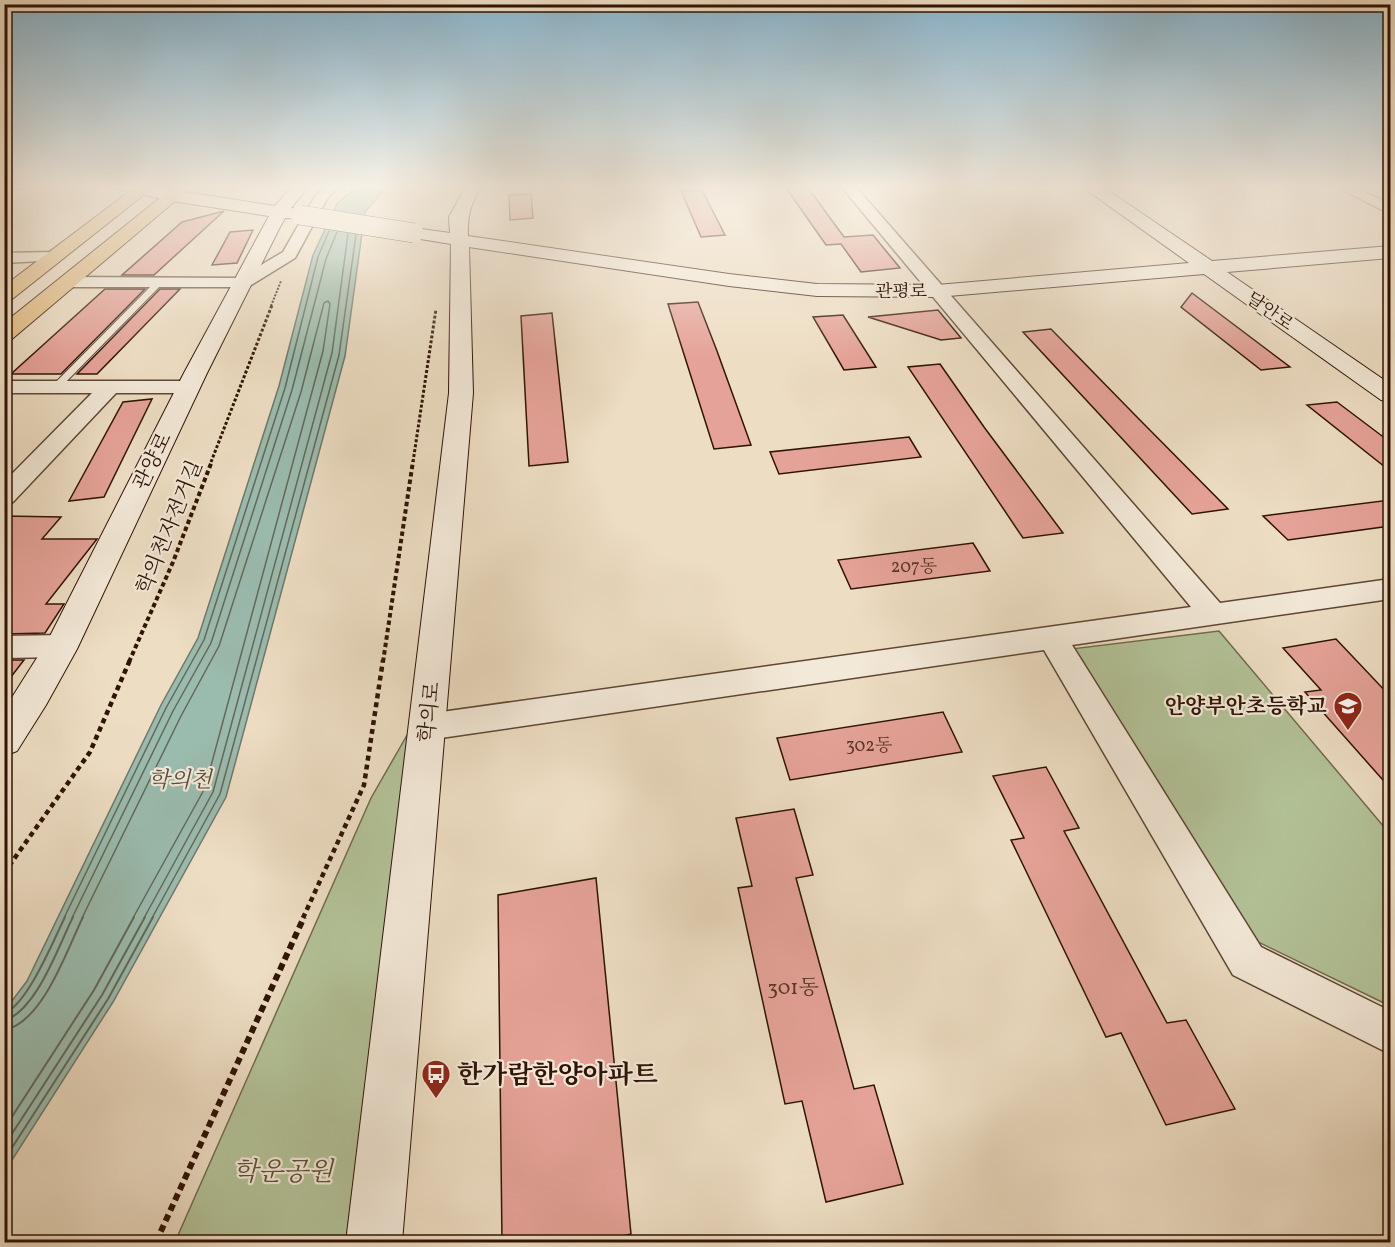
<svg xmlns="http://www.w3.org/2000/svg" width="1395" height="1247" viewBox="0 0 1395 1247" font-family="Vollkorn,'Noto Serif KR',serif">
<style>
.green{fill:#b3c298;stroke:#716a4e;stroke-width:1.5}
.water{fill:#9abcaf;stroke:#6f786b;stroke-width:1.5}
.lines{fill:none;stroke-linecap:round;stroke-linejoin:round}
.shore-far1{stroke:#64685a;stroke-width:1.5}
.shore{stroke:#64685a;stroke-width:2}
.building{fill:#e5a298;stroke:#2f1305;stroke-width:1.5}
.lane-casing{stroke:#5e4634;stroke-width:2}
.street-casing{stroke:#5e4634;stroke-width:3}
.secondary-casing{stroke:#2f1305;stroke-width:2}
.primary-casing{stroke:#2f1305;stroke-width:2}
.path-far4{stroke:#2f1305;stroke-width:2;stroke-dasharray:2 1.5;stroke-linecap:butt}
.path-far3{stroke:#2f1305;stroke-width:3;stroke-dasharray:3 2;stroke-linecap:butt}
.path-far2{stroke:#2f1305;stroke-width:4;stroke-dasharray:4.5 3;stroke-linecap:butt}
.path-far1{stroke:#2f1305;stroke-width:4.5;stroke-dasharray:5 4;stroke-linecap:butt}
.path{stroke:#2f1305;stroke-width:6;stroke-dasharray:7 4.5;stroke-linecap:butt}
.lane{fill:#f3e9d8;fill-rule:evenodd}
.street{fill:#f3e9d8;fill-rule:evenodd}
.secondary{fill:#f3e9d8;fill-rule:evenodd}
.primary{fill:#e6be82;fill-rule:evenodd}
.secondary-bridge-casing{stroke:#2f1305;stroke-width:20;stroke-linecap:butt}
.secondary-bridge{stroke:#f3e9d8;stroke-width:19}
.labels{text-anchor:middle;stroke-width:4.5;stroke-linejoin:round;paint-order:stroke}
.far-street-label{font-size:18px;fill:#2f1305;stroke:#f3e9d8}
.number-label{font-size:18px;fill:#5c372a}
.street-label{font-size:21px;fill:#2f1305;stroke:#f3e9d8}
.poi-label{font-size:21px;font-weight:bold;fill:#2f1305;stroke:#f3e9d8;text-anchor:end}
.near-number-label{font-size:21px;fill:#5c372a}
.water-label{font-size:22px;font-style:italic;fill:#544e40;stroke:#f3e9d8}
.near-poi-label{font-size:26px;font-weight:bold;fill:#2f1305;stroke:#f3e9d8;text-anchor:start}
.near-park-label{font-size:26px;font-style:italic;fill:#5d5038;stroke:#f3e9d8}
</style>
<rect width="100%" height="100%" fill="#edddc3"/>
<filter id="stains"><feTurbulence type="fractalNoise" baseFrequency=".00333" numOctaves="4"/><feColorMatrix values="0 0 0 0 .2 0 0 0 0 .09 0 0 0 0 .02 0 0 0 .5 -.17"/></filter>
<radialGradient id="worn" r=".72"><stop offset=".6" stop-color="#630" stop-opacity="0"/><stop offset="1" stop-color="#630" stop-opacity=".3"/></radialGradient>
<path class="green" d="M1219 631 1390 834V1006L1252 939 1071 649Z
M410 730 346 1242H175L371 798Z"/>
<path class="water" d="M358 185H388L365 212 345 356 226 797 113 1002 5 1171V1010L27 981 161 705 198 638 279 386 313 255 337 204Z"/>
<g class="lines">
<path class="shore-far1" d="M64 918 166 708 204 640 285 388 318 257 329 231
M72 918 173 711 211 643 292 390 326 259 337 232
M82 918 181 716 219 646 301 392 324 303 328 301 330 304 323 351 205 788 133 918
M144 918 213 792 332 353 348 234
M152 918 220 794 339 355 356 235"/>
<path class="shore" d="M4 1013C27 1006 54 939 65 917
M4 1021C37 1010 58 947 73 917
M4 1030C43 1023 67 949 83 917
M4 1129 94 990 134 917
M4 1146 102 995 145 917
M4 1160 108 999 153 917"/>
</g>
<path class="building" d="M784 185H806L844 237 873 235 900 268 861 272 841 244 826 245Z
M702 190 725 235 701 237 681 191Z
M531 194 533 218 510 220 509 195Z
M224 211 154 275H122L182 222Z
M253 230 237 263 212 265 230 232Z
M105 289H145L61 374H11Z
M160 289H180L97 374H77Z
M1192 293 1290 367 1261 370 1181 307Z
M698 302 717 351 751 445 714 449 668 304Z
M938 310 961 338 941 340 868 317Z
M552 313 568 462 529 466 521 316Z
M843 315 876 367 844 370 813 317Z
M1051 329 1134 414 1228 509 1192 514 1023 332Z
M940 364 984 427 1063 533 1023 538 908 367Z
M152 399 104 497 69 501 123 402Z
M1337 402 1390 442V471L1307 405Z
M909 437 921 457 779 474 770 452Z
M1390 500V526L1288 540 1263 516Z
M4 516 61 517 42 539H97L46 604H64L45 633 4 634Z
M973 543 990 571 851 589 838 560Z
M1336 639 1390 696V788L1305 692 1321 690 1283 648Z
M4 660H24L4 686Z
M943 712 962 752 790 780 777 738Z
M1046 767 1079 828 1064 831 1167 1023 1186 1020 1235 1109 1166 1125 1121 1033 1106 1037 1011 840 1024 838 993 776Z
M794 809 813 875 796 878 854 1089 874 1085 903 1184 826 1202 802 1101 785 1104 738 888 752 886 736 818Z
M596 878 631 1234 596 1242H502L498 895Z"/>
<g class="lines">
<g class="lane-casing">
<path id="lane" d="M156 281 163 283 58 390H52V386Z"/>
</g>
<g class="street-casing">
<path id="street" d="M4 185H23L21 188 4 192Z
M325 185H339L327 199 295 258 248 287H68L62 286 59 282 62 278 68 277 239 278 283 252 314 198Z
M840 185H854L1220 603 1390 579V599L1072 645 1261 947 1390 1011V1054L1233 975 1044 650 427 740 416 736 411 727 416 718 427 714 1191 607Z
M1333 185H1350L1390 204V214Z
M54 252 62 257 60 260 4 263V253Z
M4 381H187L194 383 197 387 194 391 187 393H116L13 502 4 505V482L92 393H4Z
M62 635 72 638 77 646 72 654 62 657 4 658V636Z"/>
</g>
<g class="secondary-casing">
<path id="secondary" d="M110 185H140L275 206 293 185H310L291 208 306 211 309 215 306 219 285 218 280 227 207 373 77 649 46 705 17 751 4 756V710L47 642 184 373 269 216 172 201 112 188Z
M467 185H483C471 202 467 215 468 236L729 274 817 284 937 285 1189 263 1084 188 1082 185H1100L1212 261 1390 246V258L1227 272 1390 384V402L1381 400 1204 274 937 297 817 296 729 286 469 247 473 393 402 1242H346L449 393 451 244 408 237 405 233 408 229 414 228 450 233 449 217Z"/>
</g>
<g class="primary-casing">
<path id="primary" d="M138 185H156L11 300 4 302V286Z
M176 185H194L12 339 4 340V323Z"/>
</g>
<path class="path-far4" d="M271 306 281 281"/>
<path class="path-far3" d="M211 462 272 305
M413 462 436 309"/>
<path class="path-far2" d="M129 662 173 562 212 461
M383 662 413 461"/>
<path class="path-far1" d="M4 873 90 752 130 660
M303 918 364 785 383 660"/>
<path class="path" d="M156 1242 304 917"/>
<use href="#lane" class="lane"/>
<use href="#street" class="street"/>
<use href="#secondary" class="secondary"/>
<use href="#primary" class="primary"/>
<g class="secondary-bridge-casing">
<path id="secondary-bridge" d="M300 215 414 233"/>
</g>
<use href="#secondary-bridge" class="secondary-bridge"/>
</g>
<linearGradient id="sky" x2="0" y2="1"><stop stop-color="#89b7d1"/><stop offset="0.52" stop-color="#f7f0e4"/><stop offset="1" stop-color="#f7f0e4" stop-opacity="0"/></linearGradient>
<rect width="1395" height="359" fill="url(#sky)"/>
<defs>
<g id="school-pin" transform="scale(1.5)"><path d="M0 17L-7.5 6A9.5 9.5 0 1 1 7.5 6Z" fill="#8f2418" stroke="#f3e9d8"/><path d="M0-5L7-2L0 1L-7-2ZM-4 1L0 2.5L4 1V4Q0 6-4 4Z" fill="#fff"/></g>
<g id="bus-pin" transform="scale(1.5)"><path d="M0 17L-7.5 6A9.5 9.5 0 1 1 7.5 6Z" fill="#8f2418" stroke="#f3e9d8"/><path d="M-5-6H5V4H4V6H2V4H-2V6H-4V4H-5ZM-3.5-4V0h7V-4ZM-3.5 1.2v1.5H-2V1.2ZM2 1.2v1.5H3.5V1.2Z" fill="#fff"/></g>
</defs>
<g fill-rule="evenodd">
<use href="#school-pin" x="1348" y="706"/>
<use href="#bus-pin" x="436" y="1074"/>
</g>
<g class="labels">
<g class="far-street-label">
<text x="901" y="297">관평로</text>
<text transform="translate(1270 311) rotate(35)" y="6">달안로</text>
</g>
<g class="number-label">
<text x="914" y="572">207동</text>
<text x="869" y="751">302동</text>
</g>
<g class="street-label">
<text transform="translate(152 461) rotate(-64)" y="7">관양로</text>
<text transform="translate(169 527) rotate(-68)" y="7">학의천자전거길</text>
<text transform="translate(429 712) rotate(-84)" y="7">학의로</text>
</g>
<g class="poi-label">
<text x="1327" y="713">안양부안초등학교</text>
</g>
<g class="near-number-label">
<text x="793" y="994">301동</text>
</g>
<g class="water-label">
<text x="180" y="787">학의천</text>
</g>
<g class="near-poi-label">
<text x="457" y="1083">한가람한양아파트</text>
</g>
<g class="near-park-label">
<text x="283" y="1180">학운공원</text>
</g>
</g>
<rect width="1395" height="1247" fill="none" stroke="#edddc3" stroke-width="24"/>
<rect x="6" y="6" width="1383" height="1235" fill="none" stroke="#2f1305" stroke-width="3"/>
<rect x="12" y="12" width="1371" height="1223" fill="none" stroke="#2f1305" stroke-width="1.5"/>
<rect width="100%" height="100%" filter="url(#stains)"/>
<rect width="100%" height="100%" fill="url(#worn)"/>
</svg>
